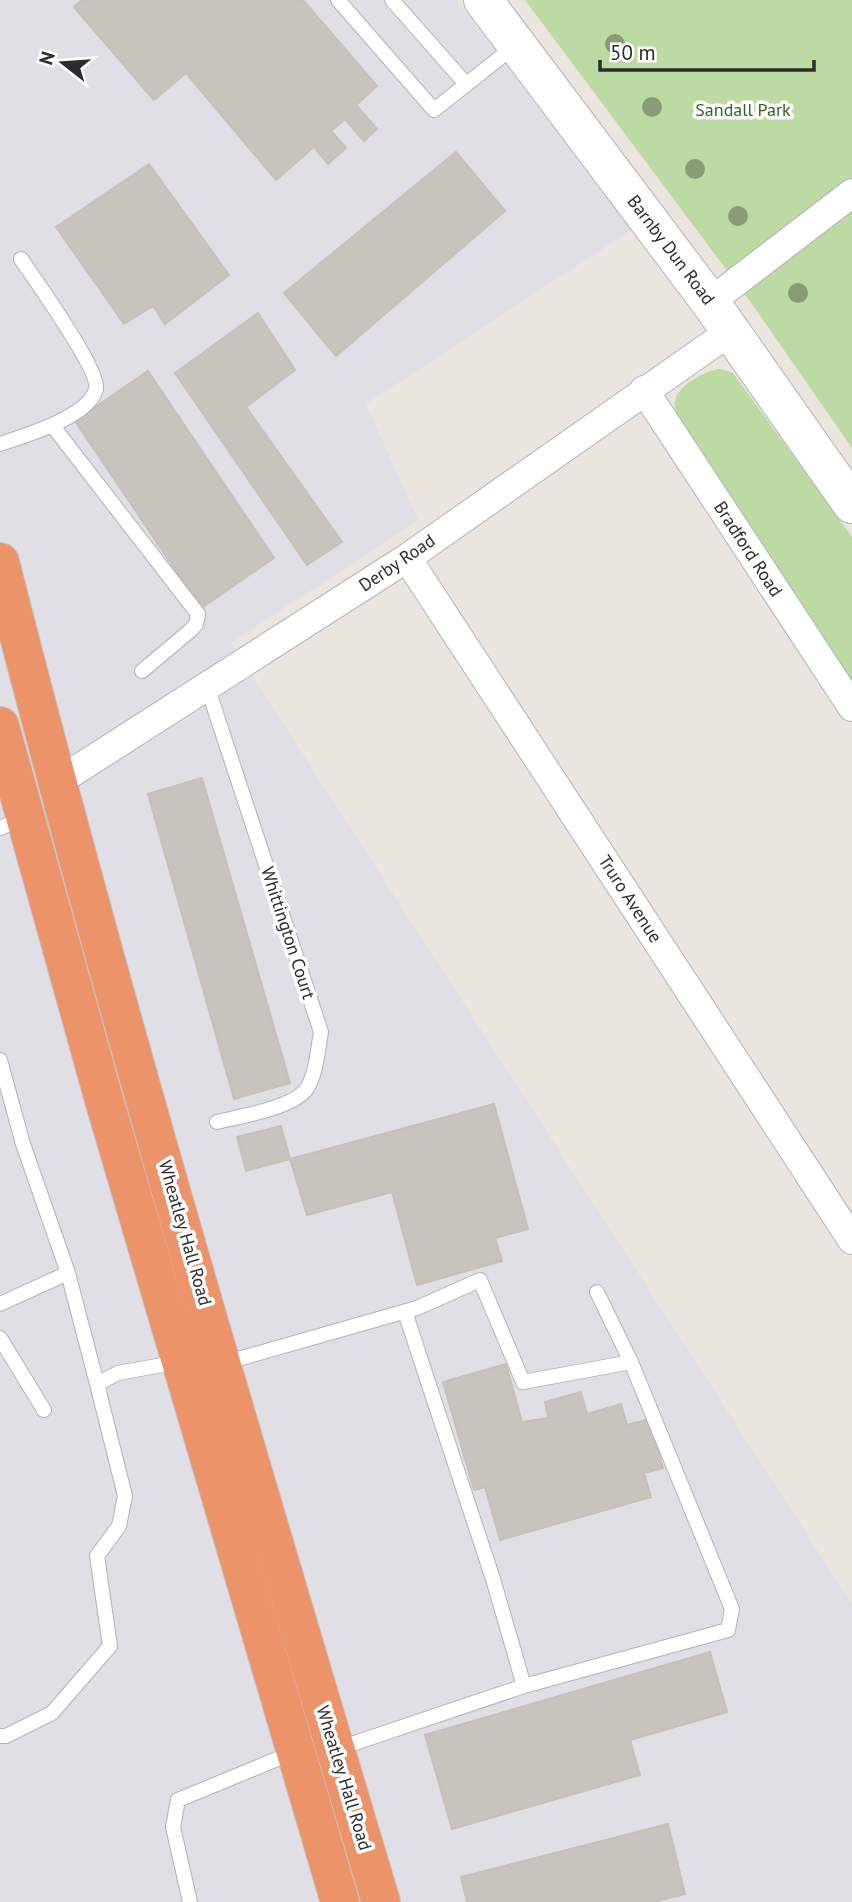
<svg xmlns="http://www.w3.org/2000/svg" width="852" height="1902" viewBox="0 0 852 1902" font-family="'PT Sans',sans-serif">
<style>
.industrial{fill:#e0dfe5}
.green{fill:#bcdba2}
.building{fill:#c7c3bd;stroke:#c7c0b9;stroke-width:2}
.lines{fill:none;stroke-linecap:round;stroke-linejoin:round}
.lane-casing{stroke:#b0b3ba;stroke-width:16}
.street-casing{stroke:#b0b3ba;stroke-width:30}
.secondary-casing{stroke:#b0b3ba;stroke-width:40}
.highway-casing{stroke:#c4c4c4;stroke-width:40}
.lane{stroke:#fff;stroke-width:14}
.street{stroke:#fff;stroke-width:28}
.secondary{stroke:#fff;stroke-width:38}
.highway{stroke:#ec936a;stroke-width:38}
.tree{fill:#889c78}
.labels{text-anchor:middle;stroke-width:7;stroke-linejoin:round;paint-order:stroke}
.park-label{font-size:18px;fill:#376123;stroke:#fff}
.street-label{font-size:18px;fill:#2b2b2b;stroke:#fff}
</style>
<rect width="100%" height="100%" fill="#ebe5df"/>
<path class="industrial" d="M0 0H456L633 229 366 404 418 520 231 643 852 1604V1902H0Z"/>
<path class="green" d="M525 0H852V448L752 304Z
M720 369 733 373 852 537V681L684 428C680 420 673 410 675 401 678 385 706 370 720 369Z"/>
<path class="building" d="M82 0H303L377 86 356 105 377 129 364 141 345 119 331 131 346 148 328 164 314 147 276 180 186 73 154 100 74 7Z
M456 152 505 211 336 356 284 293Z
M149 164 229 275 165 324 153 306 124 324 56 227Z
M258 313 295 370 246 407 342 542 307 565 175 373Z
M148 371 274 558 201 608 75 421Z
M202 778 290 1083 234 1099 148 794Z
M494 1104 528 1229 495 1238 502 1261 417 1285 392 1192 307 1215 290 1159Z
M281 1126 290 1159 246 1171 237 1137Z
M506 1364 522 1422 548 1418 545 1402 581 1392 587 1414 621 1404 627 1425 649 1419 663 1468 644 1473 651 1497 500 1540 485 1487 474 1490 443 1382Z
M710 1652 727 1712 630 1740 640 1775 452 1829 425 1735Z
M668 1824 685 1894 653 1902H467L461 1877Z"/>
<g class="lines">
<g class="lane-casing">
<path id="lane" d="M338 0 434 110 516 45
M392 0 466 84
M52 425 198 614 196 624 191 630 142 671
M0 444C24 436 89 417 96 389 100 370 35 280 21 259
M207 686 321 1032C318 1048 316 1078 305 1091 288 1109 241 1116 217 1122
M0 828 23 818
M0 1060 23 1144 68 1273 0 1304
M68 1273 97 1384
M405 1312 493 1579 524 1686
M0 1338 44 1410
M224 1363 417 1308 480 1280 523 1382 631 1362
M0 1736H6L52 1713 110 1646 97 1556 119 1526 125 1496 97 1384 118 1373 179 1362
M337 1749 524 1686 728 1630 732 1609 631 1362 597 1292
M190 1902 173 1827 178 1800 294 1752"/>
</g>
<g class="street-casing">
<path id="street" d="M710 302 852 193
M644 390 852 707
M407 558 852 1240
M56 783 407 558 731 331"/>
</g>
<g class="secondary-casing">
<path id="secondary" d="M483 0 710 302 852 504"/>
</g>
<g class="highway-casing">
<path id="highway" d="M0 562C114 1012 248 1457 381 1902
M0 726 104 1100 340 1902"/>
</g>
<use href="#lane" class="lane"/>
<use href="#street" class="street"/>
<use href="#secondary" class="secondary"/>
<use href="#highway" class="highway"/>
</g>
<g class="tree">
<circle cx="615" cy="44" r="10"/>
<circle cx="652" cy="107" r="10"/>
<circle cx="695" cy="169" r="10"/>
<circle cx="738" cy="216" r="10"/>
<circle cx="798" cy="293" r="10"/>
</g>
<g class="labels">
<g class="park-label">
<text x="743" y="116">Sandall Park</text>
</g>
<g class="street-label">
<text transform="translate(671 250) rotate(53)" y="6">Barnby Dun Road</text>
<text transform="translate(748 549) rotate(57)" y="6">Bradford Road</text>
<text transform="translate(397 563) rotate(-34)" y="6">Derby Road</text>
<text transform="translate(630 899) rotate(57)" y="6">Truro Avenue</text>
<text transform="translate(288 933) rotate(72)" y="6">Whittington Court</text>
<text transform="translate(185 1233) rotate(74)" y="6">Wheatley Hall Road</text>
<text transform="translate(344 1778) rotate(73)" y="6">Wheatley Hall Road</text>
</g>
</g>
<g transform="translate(63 63) rotate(287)" stroke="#ffffff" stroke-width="5" paint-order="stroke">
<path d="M0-5L12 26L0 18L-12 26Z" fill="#2b2b2b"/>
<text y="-10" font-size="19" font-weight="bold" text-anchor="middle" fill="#2b2b2b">N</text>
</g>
<path d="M600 60v10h214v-10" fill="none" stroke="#2b2b2b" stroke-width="3.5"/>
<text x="610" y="60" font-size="21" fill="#2b2b2b" stroke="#ffffff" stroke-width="5" paint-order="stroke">50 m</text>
</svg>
